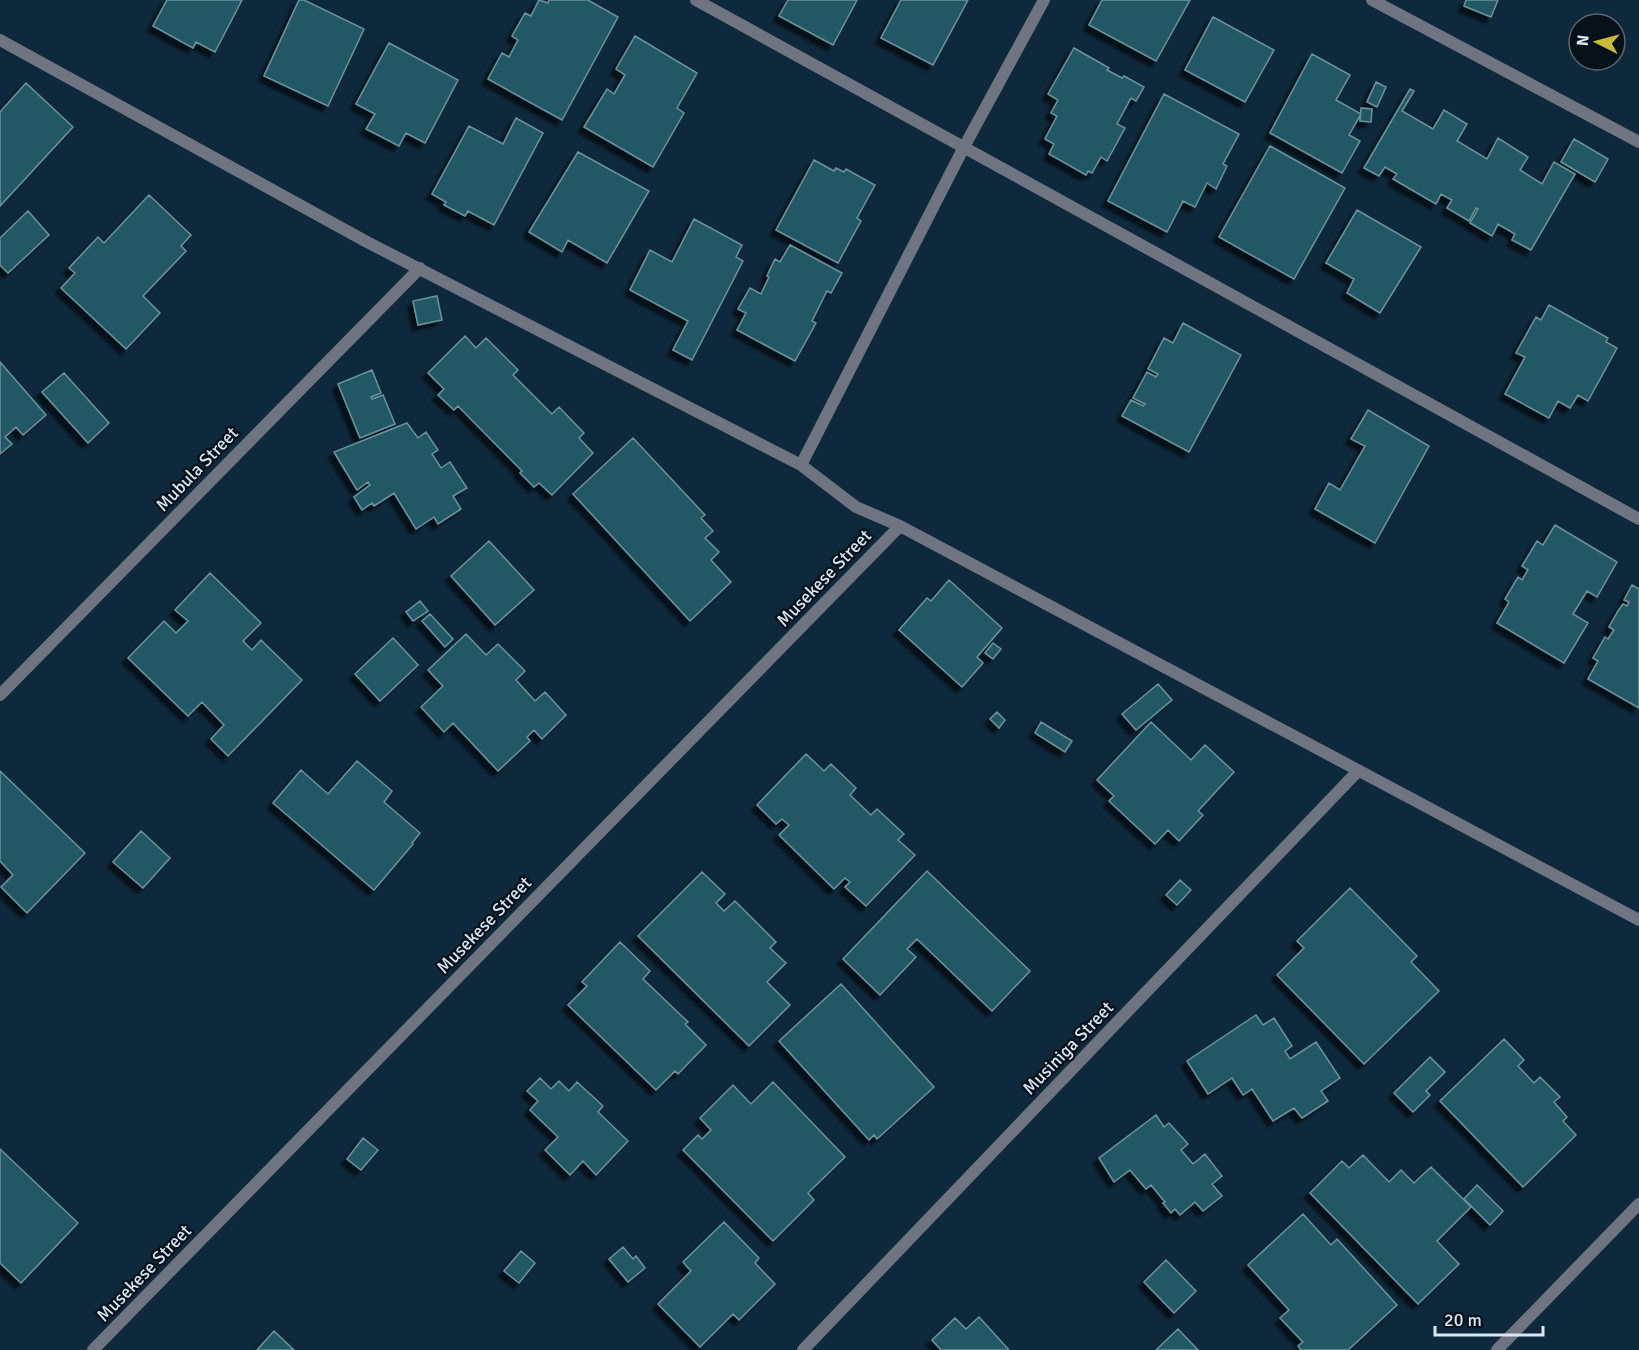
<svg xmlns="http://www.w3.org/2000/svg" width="1639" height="1350" viewBox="0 0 1639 1350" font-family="Signika,sans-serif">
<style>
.building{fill:#225863;stroke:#6a939c;stroke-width:1.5;filter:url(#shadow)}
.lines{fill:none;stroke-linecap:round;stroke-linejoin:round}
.street{stroke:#6f7481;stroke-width:12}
.labels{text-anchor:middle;stroke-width:4.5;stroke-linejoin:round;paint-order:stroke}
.street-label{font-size:18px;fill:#d8e7f3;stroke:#061119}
</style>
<defs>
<filter id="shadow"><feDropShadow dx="-5.5" dy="5.5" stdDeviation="1.5" flood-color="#0009"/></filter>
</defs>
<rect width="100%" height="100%" fill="#0e293b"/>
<path class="building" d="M167 0H242L215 52 196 42 193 48 153 26Z
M299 0H304L364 29 328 106 264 76Z
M539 0 548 3 549 0H588L618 17 562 120 488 79 502 53 509 57 518 40 512 36 525 13 531 16Z
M788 0H857L833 45 779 16Z
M901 0H968L933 65 881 38Z
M1102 0H1190L1156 61 1089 25Z
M1466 0H1498L1491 17 1464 6Z
M1213 17 1274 50 1245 102 1185 70Z
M635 36 697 73 677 108 684 113 653 167 584 127 607 89 614 94 625 75 616 69Z
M389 43 458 80 425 143 406 133 399 146 366 129 375 114 356 104Z
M1074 48 1109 68 1107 70 1122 78 1124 76 1144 87 1136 101 1131 98 1117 124 1125 128 1107 161 1101 157 1092 173 1088 171 1086 175 1049 154 1054 144 1045 139 1057 116 1051 113 1058 100 1048 94Z
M1312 54 1350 75 1336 100 1361 114 1349 135 1360 141 1342 173 1270 133Z
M1376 82 1386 87 1377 107 1367 102Z
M26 83 73 127 0 206V112Z
M1410 89 1414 91 1402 111 1433 129 1444 110 1467 124 1457 141 1487 159 1498 138 1528 157 1520 170 1542 184 1554 162 1575 174 1531 250 1512 240 1515 234 1498 224 1492 236 1470 223 1478 209 1476 208 1469 221 1447 208 1452 200 1441 194 1436 204 1393 179 1397 174 1385 167 1379 176 1364 168Z
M1164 94 1239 134 1223 164 1227 166 1216 189 1207 183 1195 207 1183 201 1167 232 1108 201Z
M1361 108 1372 109 1371 122 1360 121Z
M516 118 543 133 494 225 468 211 465 216 444 205 446 202 432 194 469 126 503 144Z
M1574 139 1608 159 1595 182 1561 162Z
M1270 146 1345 188 1294 279 1219 237Z
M578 152 649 191 607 263 568 240 562 252 529 232Z
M814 160 834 171 836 168 844 172 846 169 875 185 857 218 861 221 838 263 776 230Z
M149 195 191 235 181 246 186 251 143 296 160 313 126 349 61 288 75 273 69 268 98 237 104 243Z
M1357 210 1421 247 1380 313 1347 293 1354 279 1326 263Z
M28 211 49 235 8 273 0 265V238Z
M694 219 742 245 736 257 743 261 692 360 673 350 688 321 630 290 650 250 672 262Z
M790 245 842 273 831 293 827 291 812 321 816 323 795 361 737 330 746 313 738 309 750 288 761 294 769 277 767 276 775 259 780 262Z
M437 296 442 320 418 325 413 301Z
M1549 305 1608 338 1606 342 1617 348 1588 401 1578 395 1570 408 1558 401 1549 418 1505 394 1525 357 1516 353 1536 317 1541 320Z
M1183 323 1241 355 1189 452 1122 416 1131 400 1143 406 1145 404 1133 398 1147 372 1156 377 1158 374 1148 369 1164 338 1173 343Z
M465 336 476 348 486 338 518 370 513 375 552 414 559 407 584 433 579 438 593 453 552 495 539 483 534 487 520 473 522 471 458 406 454 410 438 395 444 389 428 373Z
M0 362 46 415 23 435 16 427 5 437 12 444 0 454Z
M372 370 381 393 371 397 372 399 383 395 395 424 360 438 338 384Z
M64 373 109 423 88 443 42 392Z
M1368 410 1429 446 1375 543 1315 509 1329 483 1340 490 1365 446 1351 439Z
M407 423 418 438 426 432 438 450 432 454 441 468 450 462 467 488 453 496 461 509 438 524 434 517 416 529 394 493 374 506 372 503 362 510 354 497 370 485 368 482 357 490 334 452Z
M633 438 705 515 701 518 713 531 705 538 719 552 711 560 731 582 690 621 573 494Z
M1555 525 1617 562 1597 597 1587 591 1573 614 1588 623 1564 663 1497 623 1509 602 1505 599 1518 577 1522 580 1528 570 1522 566 1537 541 1543 545Z
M489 541 534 590 495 625 451 576Z
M210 573 261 623 243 641 252 650 261 640 302 680 228 756 211 739 224 725 202 702 188 716 128 658 164 621 176 633 188 621 175 610Z
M949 580 1002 628 977 657 983 663 962 687 899 630 927 598 931 601Z
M1632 585 1639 589V708L1588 679 1598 661 1593 658 1605 637 1608 639 1614 630 1609 627 1618 611 1623 604 1627 606 1629 602 1624 600Z
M420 601 428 611 413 621 406 612Z
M430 614 453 639 445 647 422 621Z
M466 634 486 655 498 644 525 671 516 680 535 701 545 692 566 715 542 739 534 730 527 737 530 741 498 771 453 723 444 732 421 707 443 686 428 670Z
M393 638 418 665 380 701 355 674Z
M993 643 1001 649 993 659 985 653Z
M1158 684 1172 700 1136 730 1122 714Z
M997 712 1005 720 999 728 990 719Z
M1041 722 1072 741 1065 752 1035 733Z
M1151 722 1191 760 1205 745 1234 772 1198 811 1203 815 1179 841 1168 830 1155 844 1109 801 1114 796 1097 780Z
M806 754 824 771 831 764 856 788 850 795 871 815 877 809 904 834 898 840 915 855 866 906 845 887 850 882 845 878 834 889 779 835 789 825 782 819 776 824 757 805Z
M357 761 392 791 384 802 420 833 412 843 413 844 374 890 273 803 301 770 328 794Z
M0 771 85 853 27 913 1 887 13 875 0 861Z
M141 831 170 858 143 888 113 862Z
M927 871 1030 971 992 1011 917 939 907 949 916 957 880 995 843 959Z
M702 872 725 894 716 903 724 911 735 901 776 942 770 948 786 963 767 982 790 1005 749 1046 638 936Z
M1180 880 1191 890 1177 905 1166 895Z
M1350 888 1417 956 1411 962 1439 991 1364 1064 1277 975 1304 948 1297 941Z
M620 942 650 971 643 979 688 1022 685 1024 706 1045 678 1074 675 1071 656 1090 568 1005 587 986 582 982Z
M841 984 934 1087 877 1139 874 1135 869 1140 779 1041Z
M1256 1015 1263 1025 1274 1018 1292 1046 1285 1051 1290 1059 1316 1042 1340 1078 1321 1091 1328 1101 1302 1118 1294 1108 1273 1121 1252 1089 1243 1095 1232 1078 1208 1094 1187 1061Z
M1504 1039 1524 1060 1518 1066 1534 1083 1540 1077 1560 1097 1554 1102 1567 1117 1563 1121 1576 1135 1523 1187 1440 1101Z
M1430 1057 1445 1072 1426 1091 1430 1095 1413 1112 1394 1093Z
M540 1078 551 1089 559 1081 569 1091 577 1082 603 1106 598 1112 628 1141 596 1175 583 1161 570 1175 545 1150 558 1137 530 1110 538 1101 527 1091Z
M773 1082 845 1157 808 1193 814 1200 773 1241 683 1150 698 1135 702 1139 711 1130 700 1118 733 1085 751 1104Z
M1156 1115 1164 1127 1169 1123 1188 1144 1181 1150 1193 1164 1205 1154 1222 1176 1212 1184 1222 1196 1203 1211 1195 1202 1180 1215 1175 1209 1171 1213 1163 1203 1165 1202 1151 1185 1146 1189 1130 1170 1114 1182 1099 1158Z
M363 1138 378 1150 361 1170 347 1159Z
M0 1149 78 1223 21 1283 0 1263Z
M1363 1155 1389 1182 1401 1170 1414 1183 1431 1167 1471 1207 1437 1241 1459 1264 1418 1304 1310 1193 1342 1161 1349 1168Z
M1477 1185 1503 1211 1490 1225 1464 1199Z
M1303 1214 1331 1245 1337 1239 1397 1305 1348 1350H1301L1298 1346 1303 1342 1280 1318 1289 1310 1248 1265Z
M724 1222 759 1258 755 1263 775 1284 739 1320 733 1314 700 1347 658 1304 691 1271 683 1262Z
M623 1247 633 1259 636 1256 645 1268 628 1282 609 1259Z
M521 1251 535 1263 519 1283 504 1271Z
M1166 1260 1196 1291 1174 1313 1144 1282Z
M979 1317 1009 1350H941L932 1340 955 1318 966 1329Z
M1178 1329 1198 1350H1156Z
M274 1331 294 1350H257Z"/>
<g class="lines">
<path class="street" d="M696 0 1639 519
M1372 0 1639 142
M0 40 367 242 801 465 856 507 900 526 1639 920
M801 465 964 147 1044 0
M0 695 420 268
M93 1350 900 526
M803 1350 1358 771
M1497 1350 1639 1204"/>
</g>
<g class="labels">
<g class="street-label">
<text transform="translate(197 469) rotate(-46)" y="6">Mubula Street</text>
<text transform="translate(824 578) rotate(-46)" y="6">Musekese Street</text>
<text transform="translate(484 925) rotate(-46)" y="6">Musekese Street</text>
<text transform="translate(1068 1048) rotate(-46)" y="6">Musiniga Street</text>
<text transform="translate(144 1273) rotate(-46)" y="6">Musekese Street</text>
</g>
</g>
<g transform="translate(1597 42) rotate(276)"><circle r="28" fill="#061119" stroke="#5a6770" stroke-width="1.5"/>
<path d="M0-4.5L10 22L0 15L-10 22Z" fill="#caba39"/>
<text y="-9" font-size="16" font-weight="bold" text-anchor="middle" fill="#d8e7f3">N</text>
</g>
<path d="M1435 1326v9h108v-9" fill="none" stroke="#d8e7f3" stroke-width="3"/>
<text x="1444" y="1326" font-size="18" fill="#d8e7f3" stroke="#061119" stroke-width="4.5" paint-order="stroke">20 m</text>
</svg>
